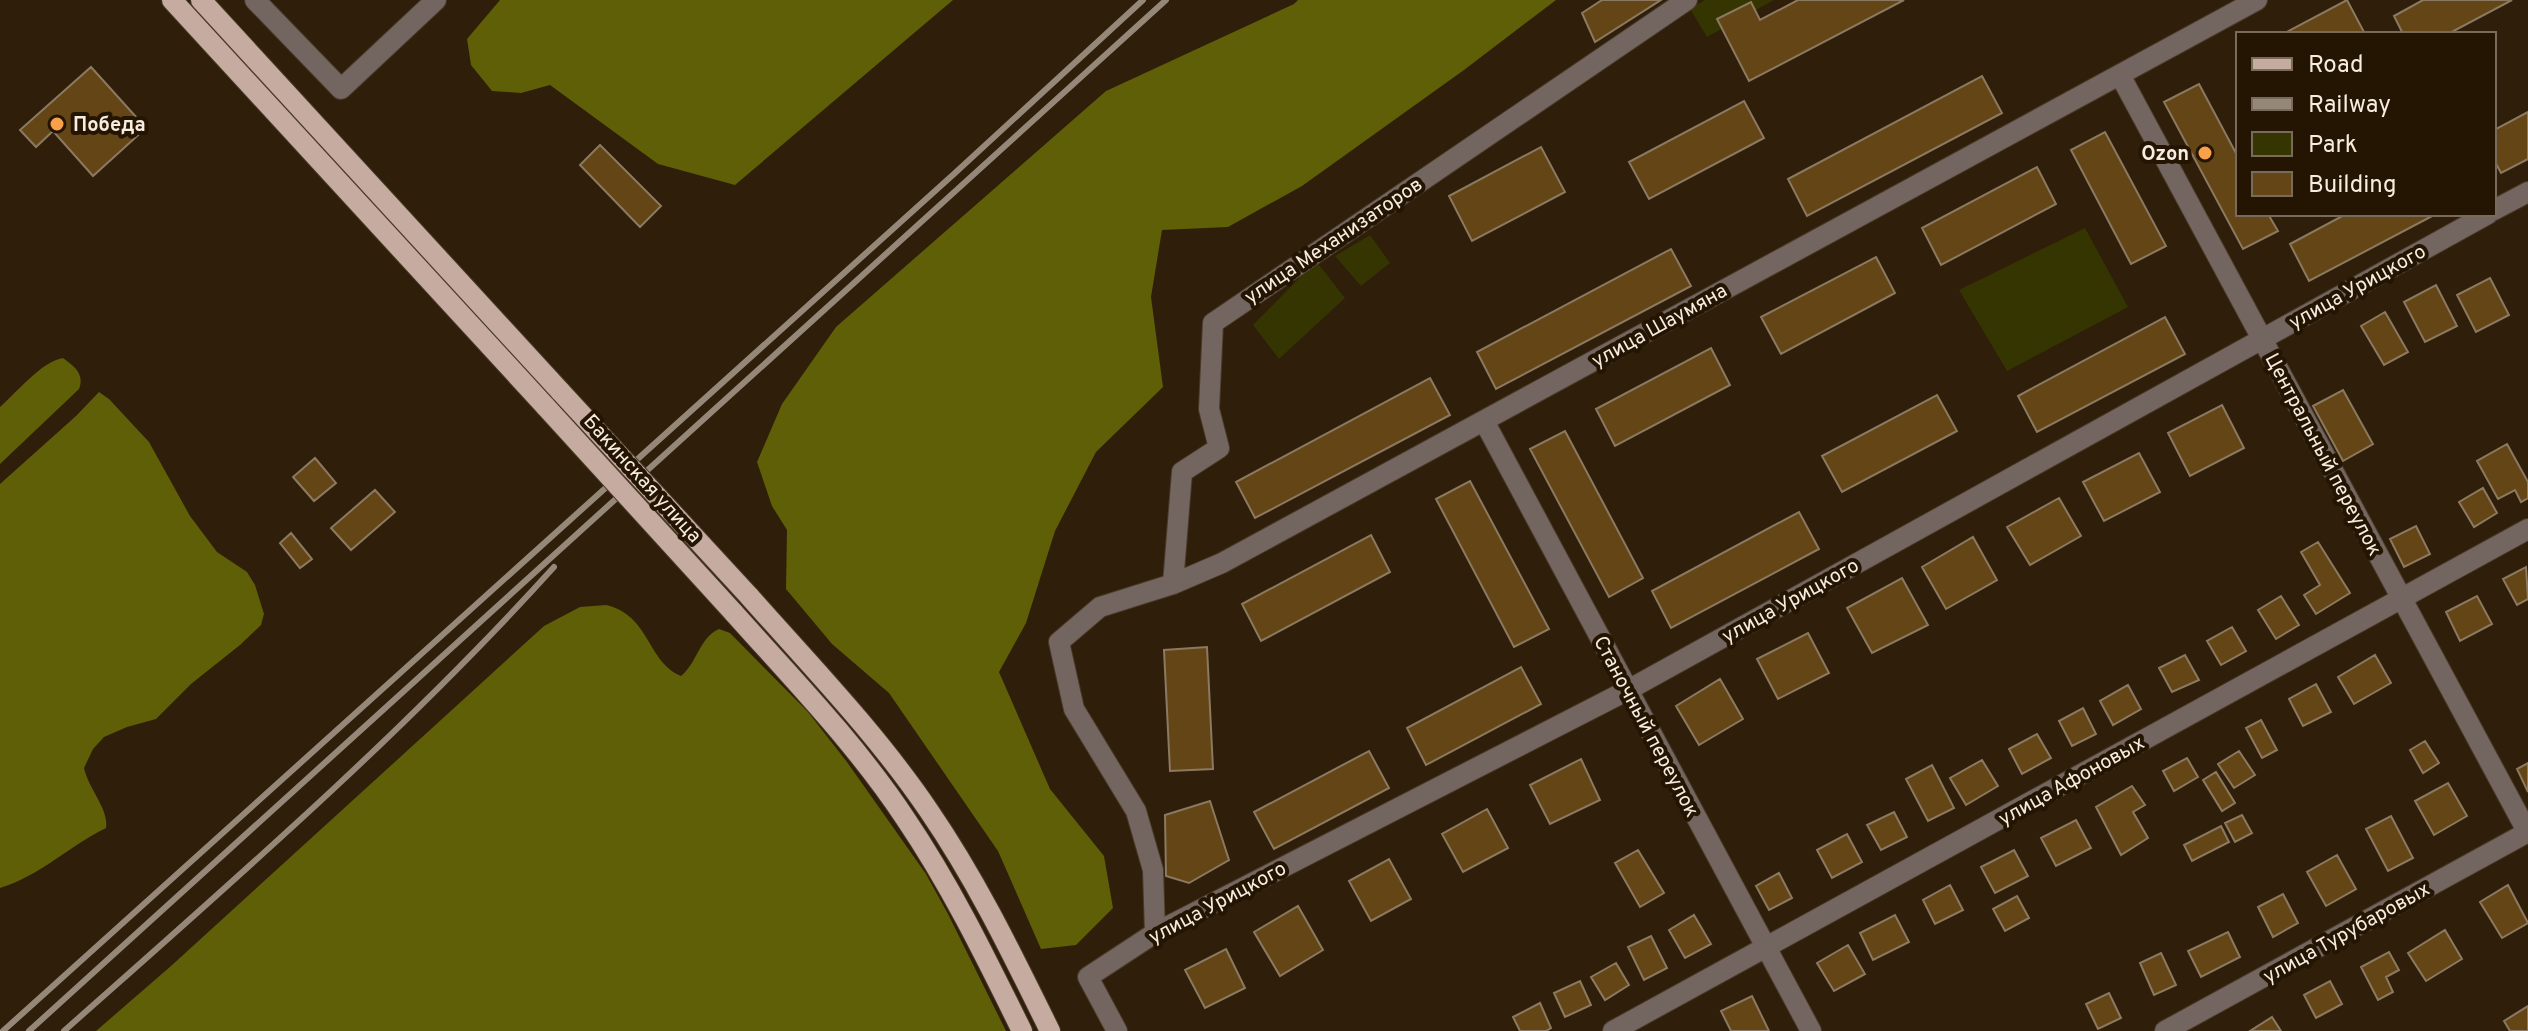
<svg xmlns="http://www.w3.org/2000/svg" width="2528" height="1031" viewBox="0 0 2528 1031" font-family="Overpass,sans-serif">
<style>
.green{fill:#353502}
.forest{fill:#5e5f06}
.building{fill:#644616;stroke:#8b7961;stroke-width:2}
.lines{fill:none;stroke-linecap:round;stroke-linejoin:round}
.minor-casing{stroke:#4a3b28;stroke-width:22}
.major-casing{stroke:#4a3b28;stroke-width:22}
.minor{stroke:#736661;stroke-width:20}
.major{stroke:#c5aba0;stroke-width:20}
.rail{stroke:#968879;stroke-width:6}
.major-bridge-casing{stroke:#4a3b28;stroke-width:22;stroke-linecap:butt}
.major-bridge{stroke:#c5aba0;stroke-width:20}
.poi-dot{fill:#f8a14a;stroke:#241502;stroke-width:3}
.labels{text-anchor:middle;stroke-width:8;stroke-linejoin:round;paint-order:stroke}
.poi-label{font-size:20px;font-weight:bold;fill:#f7ece0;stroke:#241502;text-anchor:start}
.street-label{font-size:20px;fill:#f7ece0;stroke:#241502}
</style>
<rect width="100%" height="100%" fill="#2e1e0a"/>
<path class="green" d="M1705 0H1774L1707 37 1690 9Z
M2085 228 2128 307 2007 371 1959 290Z
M1370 235 1390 263 1361 286 1335 256Z
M1316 261 1345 298 1279 359 1253 325Z"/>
<path class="forest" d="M500 0H953L735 185 658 164 550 85 521 93 492 91 471 65 467 39Z
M1298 0H1556L1464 70 1302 186 1228 227 1162 230 1151 297 1163 387 1096 452 1055 531 1026 623 999 672 1050 789 1104 856 1113 908 1076 945 1041 949 998 851 889 693 832 644 786 589 787 530 772 506 757 462 782 404 836 327 1106 91 1294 4Z
M63 358C74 366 85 374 79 389L0 464V407C16 393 42 361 63 358Z
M99 392 109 399 149 442 190 516 217 552 247 572 255 585 264 614 261 625 240 645 191 684 156 719 127 727 104 737 93 749 84 768C89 790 109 809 106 828 69 846 40 876 0 888V484L76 416Z
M606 605C650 615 647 662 681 676 697 663 699 638 719 629L730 633 808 712 847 762 926 874 948 914 1006 1031H96L171 966 544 626 580 607Z"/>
<path class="building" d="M1602 0H1661L1595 42 1582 13Z
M1798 0H1904L1749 81 1717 19 1751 2 1760 20Z
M2347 0 2365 34H2283Z
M2423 0H2512L2448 34H2403L2394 16Z
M91 67 146 128 93 176 53 131 36 147 20 130Z
M1982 76 2002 113 1807 216 1788 179Z
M2199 84 2238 157V214H2268L2278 231 2243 249 2164 102Z
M1744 101 1764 138 1649 199 1629 162Z
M2528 112V159L2501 173 2494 160V130Z
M2105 132 2166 246 2131 264 2071 150Z
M600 145 661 206 640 227 580 165Z
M1541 147 1565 192 1472 241 1449 196Z
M2037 167 2056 204 1941 265 1922 228Z
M2346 214H2436L2309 281 2290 244Z
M1671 249 1691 286 1496 389 1477 352Z
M1876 257 1895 293 1781 354 1761 317Z
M2490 278 2509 315 2476 332 2457 295Z
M2436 285 2457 326 2425 342 2404 302Z
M2385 312 2408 352 2384 365 2361 326Z
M2165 317 2185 354 2037 432 2018 396Z
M1711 348 1730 385 1615 446 1596 409Z
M1430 378 1450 415 1255 518 1236 482Z
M2343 390 2373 444 2343 461 2313 406Z
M1937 395 1957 431 1842 492 1822 456Z
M2222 405 2244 448 2190 476 2168 433Z
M1565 431 1643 578 1609 597 1530 449Z
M2507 444 2528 482V498L2521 502 2515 490 2498 499 2477 461Z
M2139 453 2160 492 2104 521 2083 482Z
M315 458 336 483 314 501 293 477Z
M1470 481 1549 629 1514 647 1436 499Z
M2483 488 2497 513 2474 527 2459 502Z
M375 490 395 512 351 550 331 528Z
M2059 498 2081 536 2030 565 2007 527Z
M1799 512 1819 549 1671 628 1652 591Z
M2416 526 2430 554 2404 567 2390 539Z
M291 533 312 559 300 568 280 543Z
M1371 535 1390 572 1261 641 1242 604Z
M1973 537 1997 580 1946 609 1922 567Z
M2318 542 2350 593 2316 614 2304 595 2320 585 2301 552Z
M2526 567 2528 599 2517 605 2503 579Z
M1902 578 1928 625 1872 653 1847 608Z
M2281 596 2299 625 2276 639 2258 610Z
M2477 596 2492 624 2460 641 2446 612Z
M2232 627 2246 651 2221 665 2207 641Z
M1808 633 1829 673 1778 699 1757 659Z
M1207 647 1213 769 1170 771 1164 650Z
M2185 655 2199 680 2172 692 2159 668Z
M2375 655 2391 683 2354 704 2338 677Z
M1521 667 1541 704 1426 765 1407 728Z
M1720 679 1743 719 1699 745 1676 706Z
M2316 684 2331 712 2303 726 2289 699Z
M2128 685 2141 709 2113 725 2100 701Z
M2083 708 2096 734 2072 746 2059 721Z
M2261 720 2277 750 2262 758 2246 728Z
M2037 734 2051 758 2022 774 2009 749Z
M2425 741 2439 763 2423 773 2410 750Z
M1369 751 1389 788 1274 849 1254 812Z
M2239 751 2255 775 2234 788 2218 764Z
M2187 758 2198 777 2174 791 2163 771Z
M1581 759 1600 800 1550 824 1530 785Z
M1982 760 1998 786 1966 805 1950 778Z
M2528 763V792L2517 769Z
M1932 765 1954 808 1928 821 1906 779Z
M2216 772 2235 803 2222 811 2203 780Z
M2448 783 2467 816 2434 835 2415 801Z
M2132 786 2145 805 2133 812 2148 838 2121 855 2096 807Z
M1210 801 1229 860 1189 883 1166 876 1165 815Z
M1487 809 1508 848 1463 872 1442 834Z
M1894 812 1907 837 1881 850 1867 825Z
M2242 815 2252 833 2235 842 2225 823Z
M2391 816 2413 858 2388 871 2366 829Z
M2076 820 2091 848 2056 866 2041 838Z
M2221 826 2229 842 2192 861 2184 845Z
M1847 834 1862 862 1832 878 1817 850Z
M1638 850 1664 893 1640 907 1615 863Z
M2014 850 2028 876 1995 893 1981 867Z
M2337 855 2356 889 2326 906 2307 872Z
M1389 859 1411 899 1371 921 1349 881Z
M1779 873 1792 898 1769 910 1756 886Z
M1950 885 1963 910 1935 924 1923 900Z
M2508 885 2528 923 2502 938 2480 902Z
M2283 894 2298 923 2273 937 2258 907Z
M2017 896 2029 918 2005 931 1993 909Z
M1298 906 1323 950 1280 976 1254 932Z
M1694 915 1711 944 1685 958 1669 930Z
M1895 915 1909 942 1873 960 1860 933Z
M2445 930 2462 959 2426 981 2408 953Z
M2228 932 2240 957 2201 977 2188 951Z
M1651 936 1667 968 1644 980 1628 947Z
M1848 945 1865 974 1834 991 1817 963Z
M1226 949 1245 988 1205 1008 1185 970Z
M2389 952 2399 970 2386 977 2393 992 2378 1000 2361 967Z
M2161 953 2176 985 2154 995 2140 963Z
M1616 963 1629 985 1605 1000 1591 977Z
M1580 981 1591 1005 1565 1017 1554 993Z
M2330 981 2342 1004 2316 1018 2304 995Z
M2109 993 2121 1018 2098 1029 2086 1004Z
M1752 996 1769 1031H1731L1721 1011Z
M1540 1003 1551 1028 1546 1031H1520L1513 1017Z
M2528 1006V1031H2510L2504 1021Z
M2272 1017 2281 1031H2250Z"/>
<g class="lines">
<g class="minor-casing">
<path id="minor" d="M255 0 341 89 436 0
M2120 75 2528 833
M2494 210 2528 192
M1484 421 1811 1031
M1173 584 1182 472 1219 448 1209 409 1213 323 1687 0
M1155 933 1153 870 1136 811 1074 709 1059 642 1100 607 1173 584 1222 563 2257 0
M1117 1031 1088 977 1155 933 1628 690 2488 214
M1613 1031 2528 529
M2165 1031 2528 832"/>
</g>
<g class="major-casing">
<path id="major" d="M172 0 546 407
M201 0 561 392
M749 596C811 666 877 734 929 811 977 881 1013 956 1050 1031
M733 612C792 678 856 744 905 818 951 886 986 958 1022 1031"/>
</g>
<use href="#minor" class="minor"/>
<use href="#major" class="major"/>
<path class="rail" d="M3 1031 955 173 1143 0
M29 1031 1166 0
M64 1031C232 882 403 734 554 567"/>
<g class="major-bridge-casing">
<path id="major-bridge" d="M561 392 749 596
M546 407 733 612"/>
</g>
<use href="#major-bridge" class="major-bridge"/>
</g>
<g class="poi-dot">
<circle cx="57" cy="124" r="8"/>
<circle cx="2205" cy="153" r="8"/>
</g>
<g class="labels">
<g class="poi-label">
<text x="73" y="131">Победа</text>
<text x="2189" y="160" text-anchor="end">Ozon</text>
</g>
<g class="street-label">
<text transform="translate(1333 240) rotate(-34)" y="7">улица Механизаторов</text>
<text transform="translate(2357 286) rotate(-29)" y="7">улица Урицкого</text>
<text transform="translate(1659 325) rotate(-29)" y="7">улица Шаумяна</text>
<text transform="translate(2324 454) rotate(62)" y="7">Центральный переулок</text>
<text transform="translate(643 478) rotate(48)" y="7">Бакинская улица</text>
<text transform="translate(1790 600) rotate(-29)" y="7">улица Урицкого</text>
<text transform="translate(1647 726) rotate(62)" y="7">Станочный переулок</text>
<text transform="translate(2071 780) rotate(-29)" y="7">улица Афоновых</text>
<text transform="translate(1217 902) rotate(-28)" y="7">улица Урицкого</text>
<text transform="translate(2346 932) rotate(-29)" y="7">улица Турубаровых</text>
</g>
</g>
<rect x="2236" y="32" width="260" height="184" fill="#241502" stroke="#786b5b" stroke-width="2"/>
<rect x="2252" y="58" width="40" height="12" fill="#c5aba0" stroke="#786b5b" stroke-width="2"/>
<text x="2308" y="72" font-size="24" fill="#f7ece0">Road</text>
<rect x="2252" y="98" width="40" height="12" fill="#968879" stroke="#786b5b" stroke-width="2"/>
<text x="2308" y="112" font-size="24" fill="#f7ece0">Railway</text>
<rect x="2252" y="132" width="40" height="24" fill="#353502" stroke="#786b5b" stroke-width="2"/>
<text x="2308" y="152" font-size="24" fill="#f7ece0">Park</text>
<rect x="2252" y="172" width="40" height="24" fill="#644616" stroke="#786b5b" stroke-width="2"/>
<text x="2308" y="192" font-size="24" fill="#f7ece0">Building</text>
</svg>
